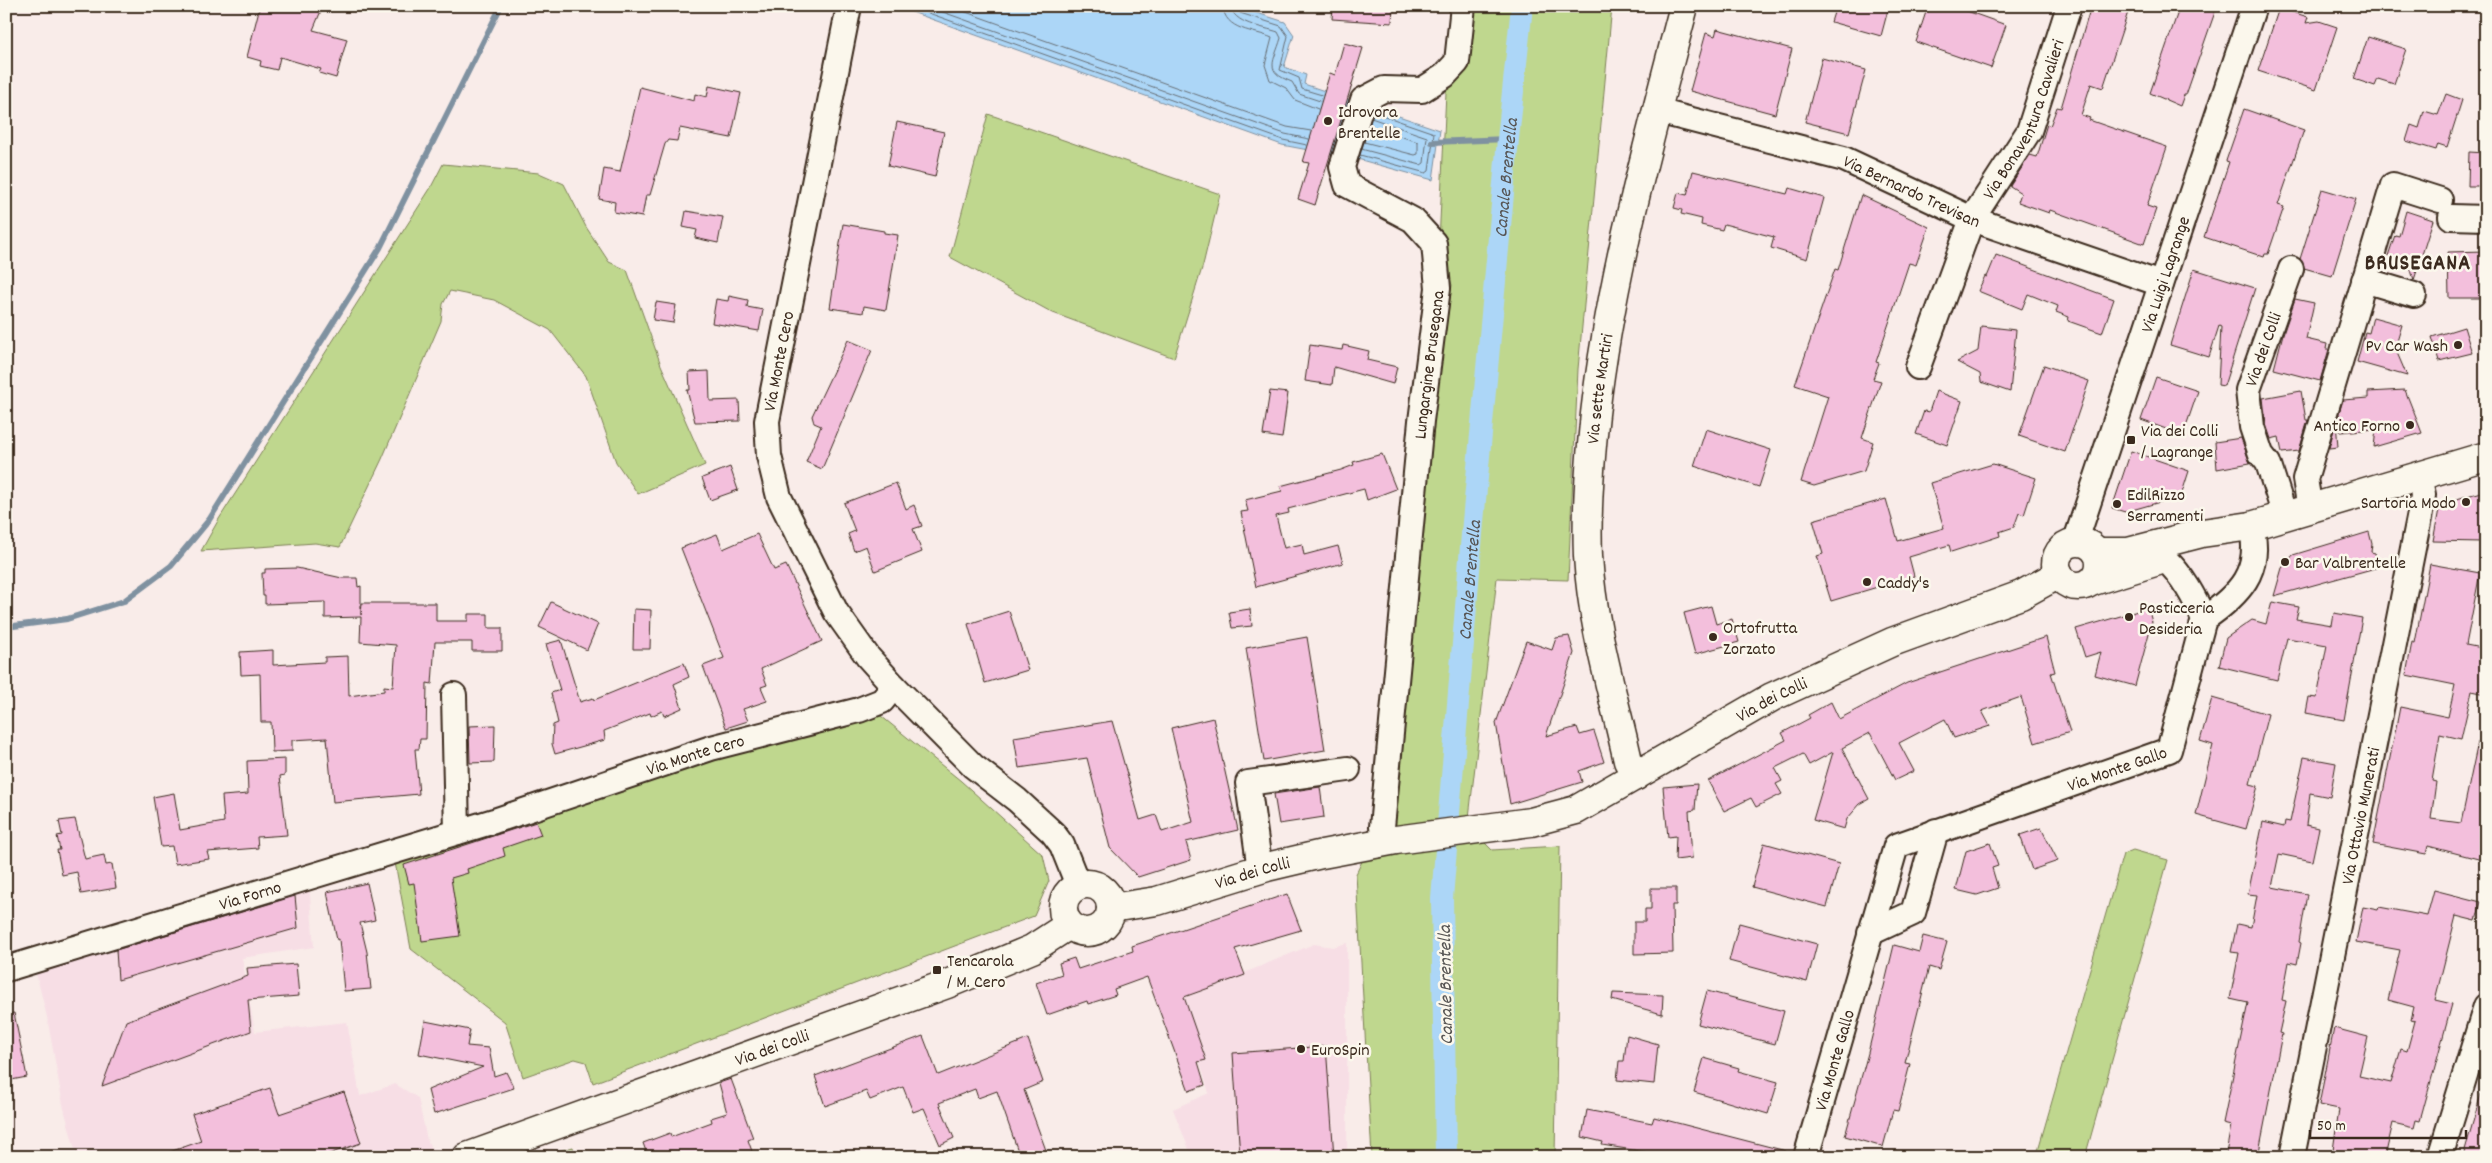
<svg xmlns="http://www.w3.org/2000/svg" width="2492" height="1163" viewBox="0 0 2492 1163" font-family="Dekko,sans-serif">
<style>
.built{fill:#f7dee5}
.green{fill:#bfd78e;stroke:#7d8056}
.water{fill:#acd6f7;stroke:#7f91a0}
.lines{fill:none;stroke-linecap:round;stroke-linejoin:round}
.shore{stroke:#686f75;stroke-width:1}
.stream{stroke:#7f91a0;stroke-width:6}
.canal{stroke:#acd6f7;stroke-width:22}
.building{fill:#f3bfdc;stroke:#3b2a1e}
.minor-casing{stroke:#3b2a1e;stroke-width:28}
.secondary-casing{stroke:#3b2a1e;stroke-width:31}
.minor{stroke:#fbf7ec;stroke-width:24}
.secondary{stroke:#fbf7ec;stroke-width:28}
.poi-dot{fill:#3b2a1e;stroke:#fbf7ec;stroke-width:2}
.labels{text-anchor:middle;stroke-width:5;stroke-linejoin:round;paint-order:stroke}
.poi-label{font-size:18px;fill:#3b2a1e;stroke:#fbf7ec;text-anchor:start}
.street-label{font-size:18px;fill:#3b2a1e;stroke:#fbf7ec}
.water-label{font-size:19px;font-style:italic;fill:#575554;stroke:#fbf7ec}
.district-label{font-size:22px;font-weight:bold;letter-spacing:1px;fill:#3b2a1e;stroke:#fbf7ec}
</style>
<rect width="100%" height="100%" fill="#f9ece9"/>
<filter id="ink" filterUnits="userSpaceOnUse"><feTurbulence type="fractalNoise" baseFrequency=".02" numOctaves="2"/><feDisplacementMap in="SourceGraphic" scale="10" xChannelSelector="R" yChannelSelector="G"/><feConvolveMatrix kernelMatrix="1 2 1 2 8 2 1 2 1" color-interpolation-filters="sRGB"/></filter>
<g filter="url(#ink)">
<path class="built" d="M308 870 314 947 242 958 255 1032 347 1022 360 1096 395 1084 418 1098 427 1140 434 1153 423 1157H77L63 1105 47 1017 31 953Z
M1347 943V1157H1192L1173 1109 1209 1093 1181 999 1314 944 1333 947Z"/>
<path class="green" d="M1450 6H1612L1578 369 1568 580 1497 578 1468 826 1492 850 1560 846 1555 1157H1372L1356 874 1372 840 1452 285 1439 243Z
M988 114 1220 194 1203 265 1174 358 1053 313 950 257Z
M443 164 539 173 564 184 586 227 609 262 627 270 661 365 705 465 638 494 616 462 586 376 550 330 494 300 450 291 443 304 441 321 382 459 340 547 315 543 201 551 219 519 430 189Z
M881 716 961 781 1043 855 1049 881 1034 916 593 1083 586 1062 575 1059 523 1077 505 1022 411 949 394 857 752 745Z
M2133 850 2168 860 2085 1157H2036L2123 854Z
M573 1147 576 1157H538Z"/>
<path class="water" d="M895 6H1094L1100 9 1131 6H1235L1285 22 1294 35 1284 67 1306 75 1304 84 1440 130 1433 180 1361 160 1282 145Z"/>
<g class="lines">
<path class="shore" d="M909 6 1283 140 1307 145
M926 6 1285 134 1309 139
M949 6 1287 127 1311 131
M1223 6C1224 31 1255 30 1272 38L1265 65 1270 80 1286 88 1295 100 1318 109
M1231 6C1232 24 1264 27 1278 32L1281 38C1274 62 1263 71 1292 82L1299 94 1320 101
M1237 6 1240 13 1281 26 1288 36 1280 70 1299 78 1302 89 1322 95
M1364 142 1415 155 1418 154V142L1369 126
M1361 149 1421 165 1424 163 1427 137 1371 118
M1360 155 1426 173 1429 171 1434 133 1373 112"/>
<path class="stream" d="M1432 142 1508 139
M6 627 67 619 124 601 171 566 209 520 380 248 501 6"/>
<path class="canal" id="s1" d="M1446 1157 1442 898 1473 522 1508 139 1522 6"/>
</g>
<path class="building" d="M260 6H323L313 30 347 39 336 78 319 73 321 69 280 57 277 70 260 66 261 61 247 57Z
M1333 6H1393L1392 23 1332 19Z
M1836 6H1889L1881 36 1831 22Z
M1928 6H1953L2006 25 1991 68 1916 42Z
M2091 6H2130L2103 88 2091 84 2081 115 2090 118 2089 120 2167 147 2147 206 2156 209 2144 244 2050 210 2049 213 2018 202 2021 193 2010 186 2030 155 2037 157 2047 124 2050 126 2057 107 2061 108Z
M2180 6H2214L2212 11 2215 12 2186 95H2184L2180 106 2150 93Z
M2279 8 2308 17 2306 23 2319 21 2337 27 2316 90 2258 71Z
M1717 29 1792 49 1775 114 1690 91 1706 33 1715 36Z
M2368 37 2406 49 2394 84 2378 79 2375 86 2354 79Z
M1344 43 1363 48 1315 205 1298 199 1309 163 1303 162 1330 73 1335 75Z
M1822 58 1866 70 1849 133 1805 122Z
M709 86 741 93 731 138 680 128 677 141 668 140 665 144 650 195H646L642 217 614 212 615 202 599 199 604 169 620 172 640 87 694 101 695 94 707 97Z
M2446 94 2462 100 2447 147 2438 144 2436 150 2406 141 2411 125 2419 128 2424 111 2438 115Z
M2244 109 2304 130 2278 205 2284 207 2268 254H2265L2264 257 2204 237 2229 162 2226 161Z
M897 122 944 132 935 177 888 166Z
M2469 152 2486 153V186H2468Z
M1693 171 1787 194 1789 188 1824 198 1807 259 1771 248 1774 237 1724 224 1722 230 1701 225 1702 219 1681 214 1682 210 1674 208 1678 193 1687 195Z
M2322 189 2356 199 2332 276 2304 268 2300 259Z
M1861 195 1929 227 1916 265 1909 263 1876 362 1879 363 1873 379 1881 381 1862 438 1873 442 1864 471 1814 486 1801 482 1828 396 1795 385 1835 269 1838 270Z
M686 211 723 217 718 243 695 238 697 230 683 227Z
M2406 211 2433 220 2414 280 2407 257 2386 262 2395 235 2399 236Z
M843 224 884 231V233L898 235 886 310 864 306 863 313 830 308Z
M2486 251V298H2449L2448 252Z
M1996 255 2114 299 2102 333 2068 321 2069 317 2056 312 2058 306 2028 294 2022 309 1978 291 1985 276 1987 277Z
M2194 269 2255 288 2224 386 2218 385 2221 327 2219 326 2209 357 2170 345Z
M729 296 748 300 747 307 763 310 759 331 712 323 716 299 728 301Z
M2295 299 2314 303 2306 339 2327 344 2326 349H2329L2320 381 2274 369 2283 334Z
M656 302 676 305 673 323 653 320Z
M2373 317 2402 325 2395 348 2407 376 2357 362 2365 332 2369 333Z
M1981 326 2016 330 2010 392 1981 382 1980 374 1957 362 1978 351Z
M2464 327 2472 353 2439 361 2432 337Z
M848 340 872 350 822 469 806 462 821 426 814 423 812 416Z
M1310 345 1342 350 1343 345 1369 351 1367 360 1397 367 1393 384 1334 367 1332 385 1305 381Z
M2044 365 2089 381 2065 452 2019 436Z
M709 371 710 401 739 400 740 421 695 422 687 390H690L689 372Z
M2156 377 2198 391 2183 435 2141 420Z
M2405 390 2422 433 2374 447 2376 429 2340 432 2339 413 2343 400 2368 398V392Z
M1270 391 1288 393 1282 438 1263 435Z
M1936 391 1962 401 1947 445 1916 434 1924 411 1929 412Z
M2301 391 2306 420H2308L2299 451 2282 453 2279 437 2271 439 2266 424 2263 398Z
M2336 422 2338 447 2329 448Z
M1706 429 1771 450 1759 487 1694 466Z
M2241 438 2250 463 2217 469 2215 442Z
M2131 451 2189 471 2181 496 2125 512 2112 508Z
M1382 454 1396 489 1367 500 1364 489 1288 509 1289 513 1276 516 1284 548 1302 544 1304 555 1338 546 1343 563 1256 587 1241 512 1248 511 1245 500 1282 491 1280 486 1341 470 1354 465 1353 462Z
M1993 464 2036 478 2024 515 2019 513 2014 527 1999 532 2000 536 1951 552 1949 545 1909 557 1914 576 1831 601 1817 556 1823 554 1813 520 1886 499 1898 541 1944 528 1930 483Z
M730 467 738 490 710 500 702 478Z
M896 483 906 509 914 505 922 526 913 529 922 552 875 571 866 546 854 551 848 534 855 531 844 503Z
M2484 491 2486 537H2482V542L2433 541 2440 504Z
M2369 532 2372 544 2371 552 2375 553 2379 567 2274 596 2282 568 2293 555Z
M717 534 723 549 757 534 774 570 786 565 822 641 761 669 767 685 761 687 767 701 743 709 748 721 726 728 703 666 724 658 681 548Z
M2430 564 2480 573 2466 645 2486 649V694L2472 691 2461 739 2440 734 2432 781 2436 782 2431 819 2461 823 2478 742 2486 743V861L2428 846 2426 854 2373 844 2400 707 2448 717 2455 685 2406 675 2412 642 2415 643Z
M297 568 342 578H357L358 587 361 586V615L362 603H436V621H468V614H488V628H502V651H472V642H435L432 684 427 683 426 739H420L419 749H415L419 794 333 802 327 738 292 740V751L272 752 271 722H261L260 674 241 675 240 652 273 650V665L325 662V657L348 656 349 696 384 691V686L393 687 396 645 360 642 361 617 325 618V602L265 604V596H263L262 573H265V569Z
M551 602 598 624 587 650 539 627Z
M2272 602 2299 607 2296 619 2332 625 2334 613 2362 618 2344 720 2306 713 2309 697 2317 698 2327 645 2287 638 2277 680 2219 666 2226 638 2252 620 2266 624Z
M1711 606 1716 624 1732 619 1739 642 1695 654 1684 613Z
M2148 608 2152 622 2135 686 2095 675 2101 652 2085 657 2076 629Z
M634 609 651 610 650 649H633Z
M1250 609 1252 626 1232 628 1229 612Z
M1009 611 1028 670 985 683 968 624Z
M1569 636 1574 653 1546 736 1577 727 1580 735 1594 731 1604 762 1579 771 1582 782 1510 804 1496 723 1526 641 1552 650 1556 638Z
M1307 637 1325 750 1264 761 1246 648Z
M2046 637 2055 672 2051 673 2070 732 2035 743 2021 697 1982 711 1990 726 1954 738 1945 719 1899 743 1914 771 1895 780 1870 733 1842 748 1869 799 1860 804 1847 819 1844 829 1813 820 1833 752 1809 765 1803 754 1775 768 1782 781 1776 784 1782 794 1756 807 1751 798 1724 811 1708 781 1786 740 1782 733 1810 718 1808 715 1831 702 1839 719 1907 683Z
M561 640 580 702 593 698 594 700 684 663 689 677 674 684 682 708 664 716 662 711 651 716 650 713 604 731 605 740 555 754 552 744 553 725 558 723 551 693 560 690 546 644Z
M2212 698 2268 714 2250 784 2258 786 2246 829 2196 815 2213 745 2200 741Z
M1213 718 1238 830 1186 842 1191 860 1138 877 1110 848 1087 758 1019 768 1014 737 1112 721 1140 820 1156 815 1162 832 1193 822 1171 728Z
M495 725 494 762 470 763 469 726Z
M2304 757 2336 763 2330 797 2310 793 2306 825 2319 828 2312 861 2279 854 2272 887 2307 894 2299 942 2301 943 2297 964 2289 962 2282 1000 2286 1001 2279 1033 2282 1034 2258 1157H2241L2226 1154 2231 1125 2223 1123 2248 1003 2230 999 2239 953 2231 952 2237 924 2251 927 2257 895 2248 894 2263 822 2284 827 2285 821 2290 822Z
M285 759V775L280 776 287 835 257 837 258 848 207 852 209 859 175 864 172 846 161 847 153 797 174 793 180 830 224 822 222 796 248 794 247 761Z
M1697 784 1695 810 1689 811 1692 858 1675 860 1676 836 1668 837 1663 787Z
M1320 787 1324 817 1279 824 1274 794Z
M75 819 85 859 104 855 106 865 112 864 116 888 81 894 77 872 62 875 57 850H60L57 836 62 835 59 821Z
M536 822 541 835 503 848 505 856 467 869 468 873 451 878 460 936 422 941 414 883 409 884 404 865Z
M2041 828 2058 861 2032 870 2020 835Z
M1764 843 1839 864 1827 907 1752 887Z
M1990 843 1998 866 1992 868 1998 888 1977 895 1956 890 1966 851Z
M367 883 375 920 360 923 367 952 371 989 344 991 339 939 337 940 327 892Z
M1651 888H1676V905H1672L1673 953 1634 954V922H1645V909H1651Z
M2434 890 2481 902 2476 921 2456 916 2435 1000 2452 1004 2420 1121 2416 1120 2414 1128 2393 1123 2385 1157H2332L2339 1109 2319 1105 2334 1028 2368 1037 2359 1076 2391 1083 2401 1049 2407 1051 2415 1021 2411 1020 2414 1007 2388 1000 2400 950 2356 942 2363 907 2378 910 2379 907 2427 916Z
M1287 894 1301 930 1235 949 1245 975 1184 997 1206 1060 1198 1062 1205 1085 1189 1091 1147 977 1114 989 1116 995 1088 1004 1087 1001 1047 1015 1036 983 1062 974 1059 963 1074 958 1078 969 1133 951 1132 946Z
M295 896 298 928 118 980 116 950Z
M1739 923 1817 944 1807 982 1729 961Z
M1923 936 1947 942 1939 970 1929 967 1905 1063 1910 1064 1898 1111 1893 1110 1883 1147 1845 1136 1868 1053 1894 945 1919 952Z
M296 964 299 996 248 1000 251 1031 102 1086 126 1021 248 976 247 968Z
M1707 991 1784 1011 1775 1044 1698 1024Z
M1613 993 1663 995 1662 1014 1612 1000Z
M14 1013 27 1077 6 1081V1014Z
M425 1021 470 1030 467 1046 489 1048 494 1076 506 1072 514 1088 434 1114 428 1090 483 1067 419 1054Z
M1627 1035 1658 1044 1654 1084 1617 1080 1619 1061H1624Z
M923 1036 938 1075 1028 1039 1043 1082 1024 1090 1047 1153 1037 1157H1020L997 1091 978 1098 975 1089 939 1103 954 1138 940 1145 924 1108 913 1112 903 1087 870 1100 866 1091 825 1106 815 1076Z
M1326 1046 1334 1157H1240L1233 1053Z
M1704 1058 1739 1068 1738 1071 1778 1082 1768 1114 1694 1092Z
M731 1079 753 1138 748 1140 754 1157H648L643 1143 670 1133 671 1137 712 1122 711 1118 727 1113 719 1083Z
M270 1088 279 1114 344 1092 361 1143 320 1157H164V1154L201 1141 192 1114Z
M2481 1094 2486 1095V1157H2463Z
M1587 1110 1652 1123 1654 1117 1786 1151 1785 1157H1644L1645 1152 1602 1145 1603 1142 1582 1137Z"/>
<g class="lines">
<g class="minor-casing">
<g id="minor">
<path d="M849 6 767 421 769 456 779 497 836 612 868 657 894 686 973 766 1017 800 1053 833 1062 845 1078 885"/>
<path id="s2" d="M1657 111 1844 159 1972 219 2161 284"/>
<path d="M2451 217 2486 218"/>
<path d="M2364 280 2414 295"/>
<path id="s3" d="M1918 367 1972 219 2029 131 2069 6"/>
<path d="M2310 509 2305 479 2393 185 2440 200"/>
<path id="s4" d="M2285 516 2268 463 2261 454 2252 427 2248 390 2291 269"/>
<path id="s5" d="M2077 542 2078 534 2254 6"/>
<path d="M2165 559C2183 576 2194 597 2204 619 2239 595 2263 571 2251 526"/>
<path d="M454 695 457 832"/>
<path id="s6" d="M1385 842 1382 827 1421 421 1438 288 1434 243 1413 220 1347 185 1342 167 1363 100 1384 89 1422 90 1444 76 1457 62 1463 6"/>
<path d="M1260 870 1248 783 1348 769"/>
<path d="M1870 933 1913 913 1936 831"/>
<path id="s7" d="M6 969 494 821 711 748 859 710 882 701 894 686"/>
<path id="s8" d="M1806 1157 1896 846 2169 750 2204 619"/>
<path id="s9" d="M2292 1157 2422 503 2423 495 2419 476"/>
<path d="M2440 1157 2486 1006"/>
</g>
</g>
<g class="secondary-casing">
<g id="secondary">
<circle cx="2078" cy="564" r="22"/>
<path d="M2097 552H2128L2202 533 2251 526 2486 456"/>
<path d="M2093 581 2158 561"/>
<path id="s10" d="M1636 776 1628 761C1613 693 1592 626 1588 556 1586 509 1590 461 1595 414 1611 275 1649 141 1684 6"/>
<circle cx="1087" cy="908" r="24"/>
<path id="s11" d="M1111 908 1157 901 1267 867 1322 854 1396 840 1531 822 1576 810 1772 697 1892 642 2021 595 2059 574"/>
<path id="s12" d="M467 1157 947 984 1032 949 1069 925"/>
</g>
</g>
<use href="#minor" class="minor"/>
<use href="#secondary" class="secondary"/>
</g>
</g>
<g class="poi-dot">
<circle cx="1328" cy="121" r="5"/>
<circle cx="2458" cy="345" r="5"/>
<circle cx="2410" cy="425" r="5"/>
<rect x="2126" y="435" width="10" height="10" rx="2.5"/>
<circle cx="2466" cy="502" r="5"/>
<circle cx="2117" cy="504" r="5"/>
<circle cx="2285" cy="562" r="5"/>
<circle cx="1867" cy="582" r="5"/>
<circle cx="2129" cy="617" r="5"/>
<circle cx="1713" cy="637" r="5"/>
<rect x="932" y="965" width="10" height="10" rx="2.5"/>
<circle cx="1301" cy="1049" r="5"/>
</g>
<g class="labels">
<g class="poi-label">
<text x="1338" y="117">Idrovora<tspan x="1338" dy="21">Brentelle</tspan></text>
<text x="2448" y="351" text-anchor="end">Pv Car Wash</text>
<text x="2400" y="431" text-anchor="end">Antico Forno</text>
<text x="2141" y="436">Via dei Colli<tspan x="2141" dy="21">/ Lagrange</tspan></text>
<text x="2127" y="500">EdilRizzo<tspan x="2127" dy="21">Serramenti</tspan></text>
<text x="2456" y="508" text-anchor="end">Sartoria Modo</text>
<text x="2295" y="568">Bar Valbrentelle</text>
<text x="1877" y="588">Caddy's</text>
<text x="2139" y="613">Pasticceria<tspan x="2139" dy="21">Desideria</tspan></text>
<text x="1723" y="633">Ortofrutta<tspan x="1723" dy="21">Zorzato</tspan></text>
<text x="947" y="966">Tencarola<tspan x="947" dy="21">/ M. Cero</tspan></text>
<text x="1311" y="1055">EuroSpin</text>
</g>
<g class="street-label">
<text dy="6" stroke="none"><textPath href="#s3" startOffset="271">Via Bonaventura Cavalieri</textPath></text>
<text dy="6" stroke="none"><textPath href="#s2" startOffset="268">Via Bernardo Trevisan</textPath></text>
<text dy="6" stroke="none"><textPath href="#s5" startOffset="282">Via Luigi Lagrange</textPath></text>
<text dy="6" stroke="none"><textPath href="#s4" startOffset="176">Via dei Colli</textPath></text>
<text transform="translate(778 361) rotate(-79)" y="6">Via Monte Cero</text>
<text dy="6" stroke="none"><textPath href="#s6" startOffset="480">Lungargine Brusegana</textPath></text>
<text dy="6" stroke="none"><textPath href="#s10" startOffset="394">Via sette Martiri</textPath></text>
<text dy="6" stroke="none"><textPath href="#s11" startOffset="701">Via dei Colli</textPath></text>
<text dy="6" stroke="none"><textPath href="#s7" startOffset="722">Via Monte Cero</textPath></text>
<text dy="6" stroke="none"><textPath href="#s8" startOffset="558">Via Monte Gallo</textPath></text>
<text dy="6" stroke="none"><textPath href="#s9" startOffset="348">Via Ottavio Munerati</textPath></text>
<text dy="6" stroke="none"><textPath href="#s11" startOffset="146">Via dei Colli</textPath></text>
<text dy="6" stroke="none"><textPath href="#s7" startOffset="255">Via Forno</textPath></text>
<text dy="6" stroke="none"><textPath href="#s12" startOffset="324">Via dei Colli</textPath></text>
<text dy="6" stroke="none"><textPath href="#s8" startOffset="101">Via Monte Gallo</textPath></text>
</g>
<g class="water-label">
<text dy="7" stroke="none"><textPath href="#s1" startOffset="982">Canale Brentella</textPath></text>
<text dy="7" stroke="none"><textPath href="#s1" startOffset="578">Canale Brentella</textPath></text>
<text transform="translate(1444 985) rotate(-91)" y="7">Canale Brentella</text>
</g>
<g class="district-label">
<text x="2418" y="269">BRUSEGANA</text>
</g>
</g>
<rect width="2492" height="1163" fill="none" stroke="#fbf7ec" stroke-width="25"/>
<rect x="12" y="12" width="2467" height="1138" fill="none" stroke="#3b2a1e" stroke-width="2" filter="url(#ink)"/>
<path d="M2310 1130v8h156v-8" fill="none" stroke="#3b2a1e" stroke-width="2.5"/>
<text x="2317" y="1130" font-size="15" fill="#3b2a1e" stroke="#fbf7ec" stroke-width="4" paint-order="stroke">50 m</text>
</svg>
